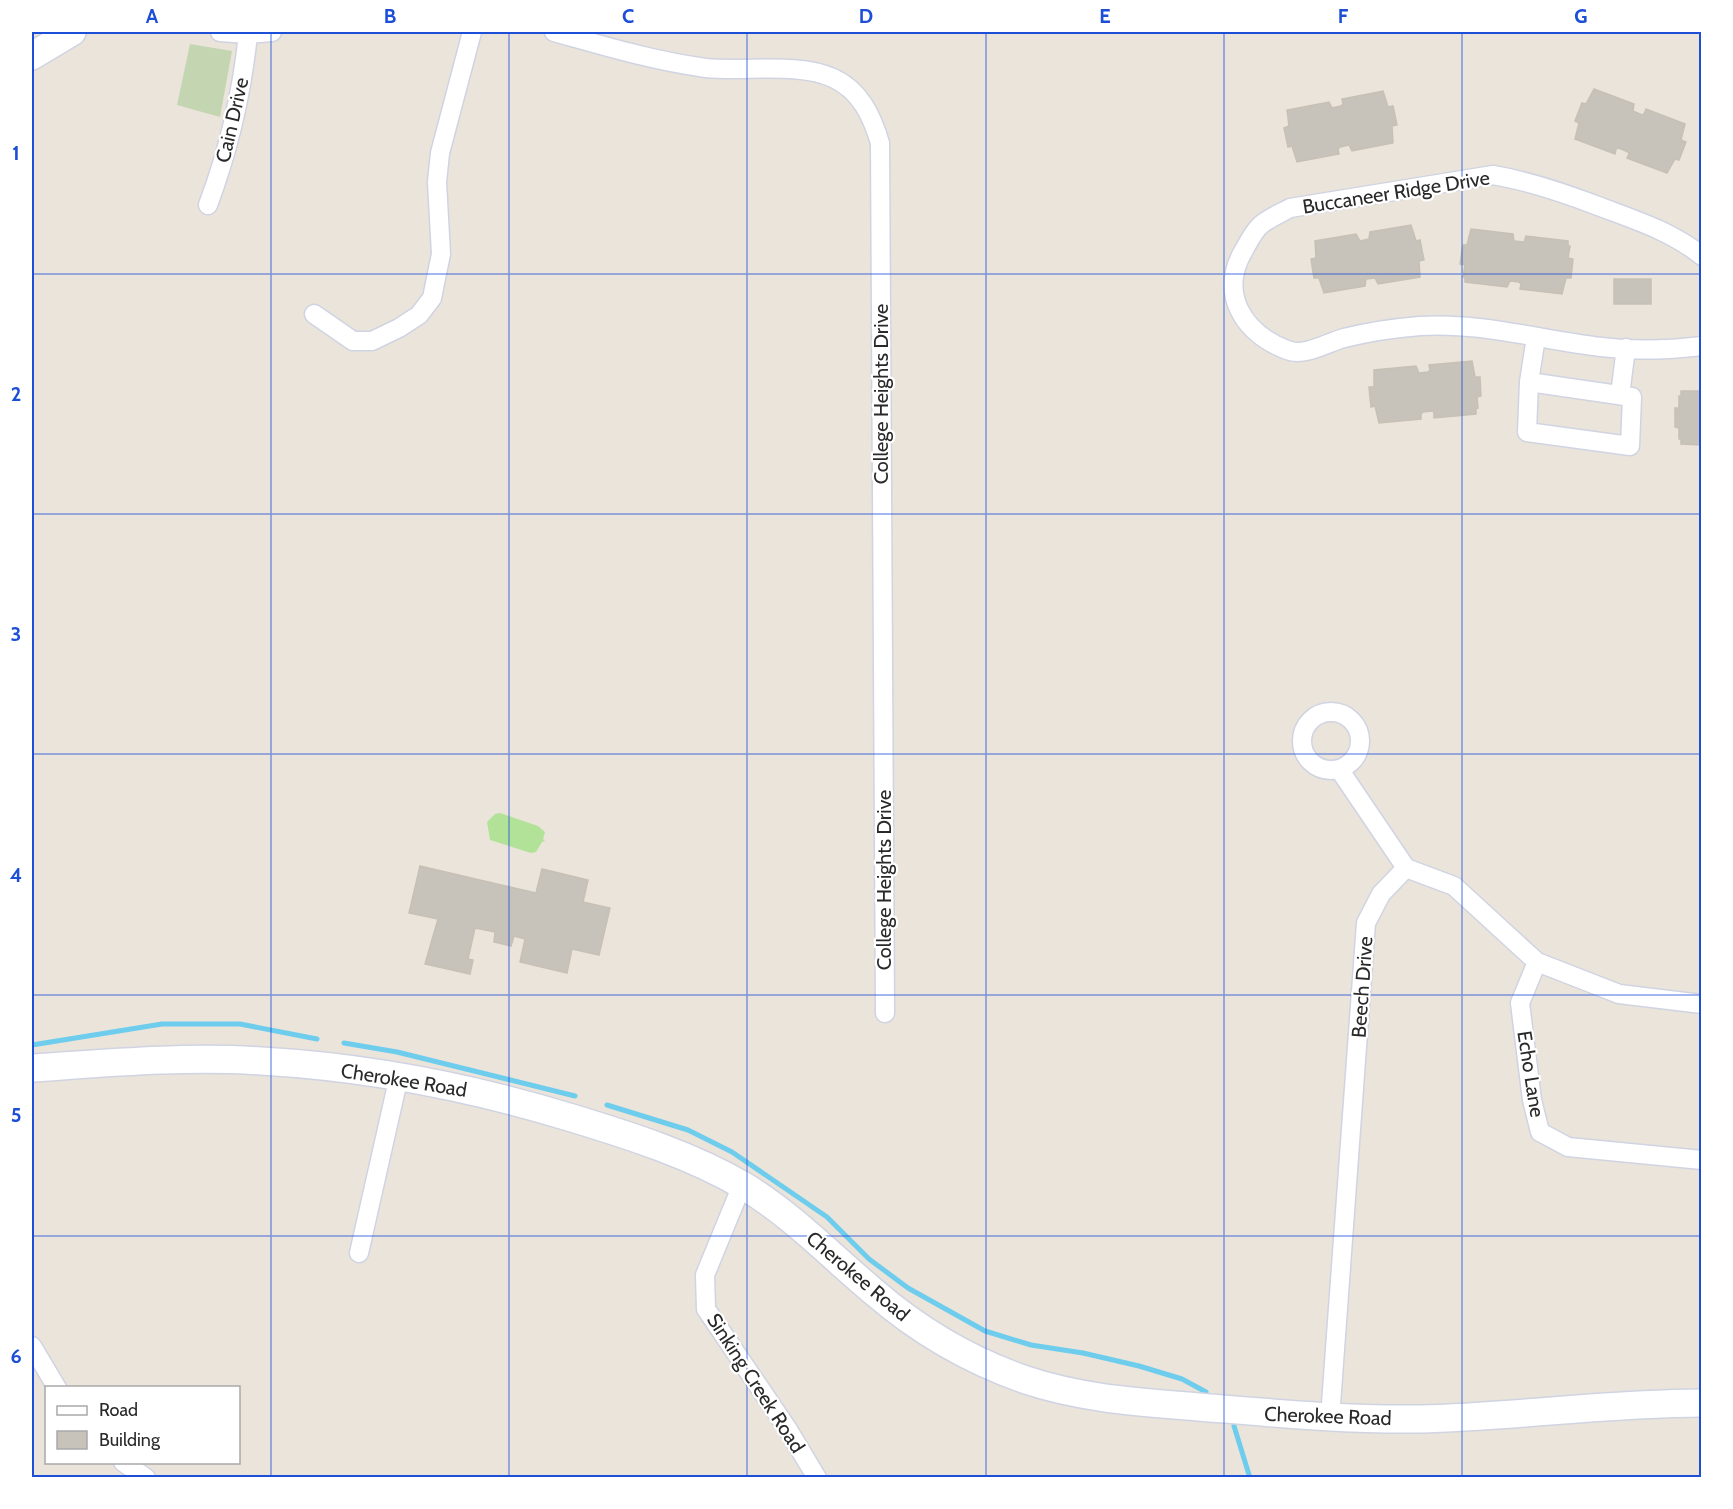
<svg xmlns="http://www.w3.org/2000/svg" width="1733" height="1509" viewBox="0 0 1733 1509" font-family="Cabin,sans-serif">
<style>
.green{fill:#b2e298}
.cemetery{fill:#c4d5b2}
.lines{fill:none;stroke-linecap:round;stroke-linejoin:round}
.stream{stroke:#6ecded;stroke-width:5}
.building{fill:#c7c2ba;stroke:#c7c0b5;stroke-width:1.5}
.street-casing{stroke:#d0d4e2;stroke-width:21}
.secondary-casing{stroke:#d0d4e2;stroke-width:30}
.street{stroke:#fff;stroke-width:18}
.secondary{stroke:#fff;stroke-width:27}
.grid{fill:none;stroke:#1d4ed8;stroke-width:1.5;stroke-opacity:0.55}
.labels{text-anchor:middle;stroke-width:4.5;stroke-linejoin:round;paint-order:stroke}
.street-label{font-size:20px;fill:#292929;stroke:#fff}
.neatline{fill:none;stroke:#1d4ed8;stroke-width:2}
.grid-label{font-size:20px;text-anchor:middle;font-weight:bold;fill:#1d4ed8}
</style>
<rect width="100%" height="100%" fill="#ebe4db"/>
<path class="green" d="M500 813 538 826 545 832 543 839 545 841 542 842 536 852 531 853 490 840 487 822 495 814Z"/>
<path class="cemetery" d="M190 44 232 51 220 117 177 105Z"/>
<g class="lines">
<path class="stream" d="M344 1043 397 1052 575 1096
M32 1045 162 1024H240L317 1039
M607 1105 688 1130 732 1152 827 1217 869 1259 908 1288 985 1331 1031 1345 1083 1353 1139 1366 1182 1379 1206 1392
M1234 1426 1250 1478"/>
</g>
<path class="building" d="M1594 89 1634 104 1633 111 1642 115 1644 114 1646 109 1685 124 1681 140 1686 142 1679 160 1675 159 1667 173 1627 158 1629 154 1628 152 1619 148 1616 149 1615 154 1575 139 1579 123 1575 121 1582 103 1586 104Z
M1383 91 1388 107 1393 106 1397 125 1392 126 1393 143 1352 151 1349 145 1340 147 1338 149 1339 154 1297 162 1292 146 1288 147 1284 128 1289 126 1287 110 1329 102 1332 108 1341 106 1343 104 1342 99Z
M1411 225 1416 241 1420 240 1424 260 1419 261 1420 277 1378 284 1375 278 1366 279 1365 286 1324 293 1319 278H1314L1311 259 1316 258 1315 241 1356 234 1360 241 1369 239 1370 232Z
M1471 229 1513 234 1514 241 1524 242 1526 236 1568 241V246H1570L1568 258 1573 259 1571 278H1566L1562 294 1520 289 1521 284 1519 282 1510 281 1507 287 1465 282V277H1463L1465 265 1460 264 1463 245H1467Z
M1614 279H1651V304H1614Z
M1472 361 1475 377H1480L1481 396 1477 397 1478 408 1476 409V414L1434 418V412L1432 411 1423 412 1421 414V419L1379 423 1375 406 1371 407 1369 387H1374V370L1416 366 1419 373 1428 372 1430 370 1429 365Z
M1681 391H1702V445L1681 444V439H1679V428L1675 427V408H1679V396H1681Z
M420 866 536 893 542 869 588 880 583 902 610 908 599 955 572 949 567 973 520 962 525 939 514 936 511 946 494 942 495 932 475 928 468 959 473 960 470 974 425 964 438 919 409 913Z"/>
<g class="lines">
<g class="street-casing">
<path id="street" d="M220 32 248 34 272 32
M554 32C604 46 654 61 706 68 745 72 798 62 833 78 860 90 872 116 880 143L885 1013
M208 205C229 149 242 93 248 34
M1702 256C1671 231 1635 220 1598 206 1564 193 1529 181 1493 175L1290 208C1281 213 1271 217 1262 224 1255 229 1249 241 1244 250 1218 293 1243 333 1287 350 1305 357 1326 343 1344 338 1368 332 1395 328 1420 326 1481 322 1541 340 1601 347 1634 351 1669 350 1702 346
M314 314 353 341H372L399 328 419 315 432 298 441 254 437 182 440 153 472 32
M1529 382 1632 397 1630 446 1527 432 1529 382 1536 337
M1620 395 1626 348
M1302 741a29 29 0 1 1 58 0a29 29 0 1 1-58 0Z
M1339 769 1406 868
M1406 868 1454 886 1537 962 1619 994 1702 1004
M1537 962 1520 1003 1532 1100 1540 1132 1568 1147 1702 1160
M742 1185 705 1275 706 1309 787 1428 817 1478
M359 1253 399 1076
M32 1346 57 1388
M1330 1418 1366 923 1381 894 1406 868
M123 1462 146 1478"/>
</g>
<g class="secondary-casing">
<path id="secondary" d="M32 56 72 32
M32 1068C107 1063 185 1056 261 1061 367 1067 471 1087 572 1118 631 1136 691 1155 744 1186 792 1215 831 1256 874 1292 918 1330 971 1361 1026 1380 1083 1399 1140 1402 1199 1407 1273 1413 1346 1420 1420 1419 1514 1417 1607 1403 1702 1403"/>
</g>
<use href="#street" class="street"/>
<use href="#secondary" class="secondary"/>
</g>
<path class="grid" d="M271 32V1478M509 32V1478M747 32V1478M986 32V1478M1224 32V1478M1462 32V1478M32 274H1702M32 514H1702M32 754H1702M32 995H1702M32 1236H1702"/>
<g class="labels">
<g class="street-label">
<text transform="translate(232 120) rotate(-77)" y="7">Cain Drive</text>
<text transform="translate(1396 192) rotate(-9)" y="7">Buccaneer Ridge Drive</text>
<text transform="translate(881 394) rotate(-90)" y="7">College Heights Drive</text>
<text transform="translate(884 880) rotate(-90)" y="7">College Heights Drive</text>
<text transform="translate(1362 987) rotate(-86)" y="7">Beech Drive</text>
<text transform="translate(1531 1074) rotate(81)" y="7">Echo Lane</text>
<text transform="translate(404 1080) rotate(9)" y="7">Cherokee Road</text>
<text transform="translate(858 1276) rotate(40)" y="7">Cherokee Road</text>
<text transform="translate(756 1383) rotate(57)" y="7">Sinking Creek Road</text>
<text transform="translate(1328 1416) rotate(2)" y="7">Cherokee Road</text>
</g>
</g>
<rect width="1733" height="1509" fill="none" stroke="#ffffff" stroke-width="66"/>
<rect x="45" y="1386" width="195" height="78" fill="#ffffff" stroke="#a9a9a9" stroke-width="1.5"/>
<rect x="57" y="1406" width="30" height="9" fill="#ffffff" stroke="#a9a9a9" stroke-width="1.5"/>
<text x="99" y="1416" font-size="18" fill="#292929">Road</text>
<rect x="57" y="1431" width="30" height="18" fill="#c7c2ba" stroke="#a9a9a9" stroke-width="1.5"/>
<text x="99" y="1446" font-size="18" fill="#292929">Building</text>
<rect x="33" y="33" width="1667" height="1443" class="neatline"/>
<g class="grid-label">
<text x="152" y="23">A</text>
<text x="390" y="23">B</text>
<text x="628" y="23">C</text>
<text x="866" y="23">D</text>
<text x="1105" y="23">E</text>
<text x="1343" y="23">F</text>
<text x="1581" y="23">G</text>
<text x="16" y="160">1</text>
<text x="16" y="401">2</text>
<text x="16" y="641">3</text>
<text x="16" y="882">4</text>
<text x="16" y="1122">5</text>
<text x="16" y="1363">6</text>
</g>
</svg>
